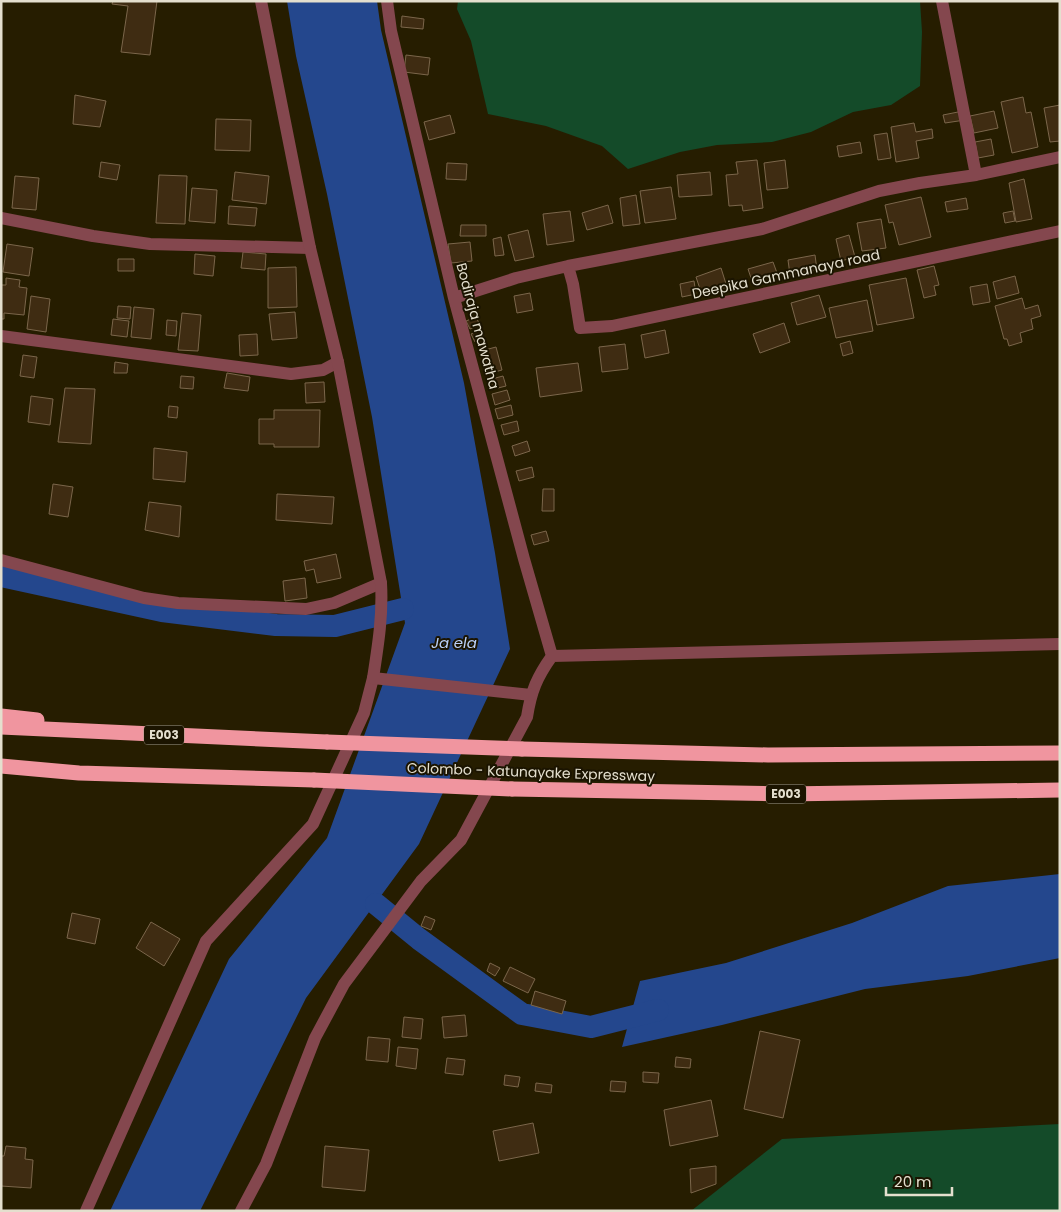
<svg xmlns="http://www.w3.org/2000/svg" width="1061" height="1212" viewBox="0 0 1061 1212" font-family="Poppins,sans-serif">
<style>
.green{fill:#144b29}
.water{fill:#24478d}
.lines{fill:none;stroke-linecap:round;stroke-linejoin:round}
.canal{stroke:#24478d;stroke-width:22}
.building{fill:#3f2c12;stroke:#7b664b}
.minor{stroke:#84474e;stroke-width:12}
.tertiary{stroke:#84474e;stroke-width:12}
.motorway{stroke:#f0959f;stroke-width:15}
.motorway-bridge{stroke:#f0959f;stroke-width:15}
.labels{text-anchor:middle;stroke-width:4;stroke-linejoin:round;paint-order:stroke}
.shield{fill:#1b1400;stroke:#a8a290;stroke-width:1}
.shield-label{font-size:12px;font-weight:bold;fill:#e4dfce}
.street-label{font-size:14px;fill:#e4dfce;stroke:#1b1400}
.water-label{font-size:15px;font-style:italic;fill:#bad0f8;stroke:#1b1400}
</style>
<rect width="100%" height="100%" fill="#261d00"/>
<path class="green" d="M458 1H920L922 32 920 86 891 105 853 112 811 132 772 142 717 145 680 152 628 169 602 146 546 126 488 114 471 41 457 9Z
M1060 1124V1211H691L782 1139Z"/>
<path class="water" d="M287 1H377L381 30 464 383 495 553 510 649 419 844 306 998 200 1211H110L229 959 327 838 405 623 372 417 327 194 296 56Z
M1060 874V958L968 976 865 989 722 1025 622 1047 640 981 726 963 852 923 948 886Z"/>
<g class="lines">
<path class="canal" d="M1 576 162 611 276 625 335 626 403 609
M376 904 419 939 522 1014 591 1027 658 1010"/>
</g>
<path class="building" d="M113 1H157L150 55 121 52 128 6 112 4Z
M402 16 424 19 423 29 401 27Z
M406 55 430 58 428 75 404 72Z
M75 95 106 101 100 127 73 124Z
M1023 97 1026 113 1031 112 1038 147 1012 153 1001 102Z
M1060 105V141L1050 142 1044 108Z
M963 111 965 120 945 123 943 115Z
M994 111 998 128 974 133 970 116Z
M450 115 455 133 429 140 424 122Z
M216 119 251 120 250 151 215 150Z
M914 123 916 132 932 129 933 138 916 141 919 158 896 162 891 127Z
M887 133 891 158 878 160 874 135Z
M991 139 994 155 978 158 975 142Z
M860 142 862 153 839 157 837 146Z
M757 160 763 208 743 211 742 205 729 206 726 175 738 174 736 162Z
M785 160 788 188 767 190 764 163Z
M101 162 120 165 117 180 99 177Z
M447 163 467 164 466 180 446 179Z
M235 172 269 176 266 204 232 200Z
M710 172 712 195 679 197 677 175Z
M159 175 187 176 185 224 156 223Z
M15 176 39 178 36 210 12 208Z
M1024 179 1032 219 1016 222 1009 183Z
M671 187 676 219 645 223 640 191Z
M192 188 217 190 215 223 189 221Z
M636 195 640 224 623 226 620 198Z
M921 197 931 237 899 245 893 222 889 223 885 205Z
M966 198 968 209 947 212 945 202Z
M608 205 613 223 587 230 582 213Z
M229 206 257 208 255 226 228 224Z
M570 211 574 241 547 245 543 214Z
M1013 211 1015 221 1005 223 1003 213Z
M881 219 886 248 862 251 857 223Z
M461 225H486V236H460Z
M528 230 534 257 515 261 508 235Z
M849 235 855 257 841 261 836 239Z
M501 237 504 255 495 256 493 239Z
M470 242 472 261 451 263 448 244Z
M7 244 33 248 29 276 3 272Z
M243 252 266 254 265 270 241 268Z
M195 254 215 256 213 276 194 274Z
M815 255 817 270 790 275 788 260Z
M118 259H134V271H118Z
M773 262 777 273 752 281 748 269Z
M934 266 939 285 934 286 936 295 924 298 917 270Z
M296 267 297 307 268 308V268Z
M721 268 727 287 702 295 696 277Z
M1015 276 1019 293 997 299 993 282Z
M6 278 20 280 19 287 27 288 24 315 4 313V319H1V285H6Z
M906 278 914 318 877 325 869 285Z
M694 281 696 294 682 297 680 284Z
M987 284 990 302 973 305 970 287Z
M530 293 533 310 517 313 514 296Z
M819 295 826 317 797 325 791 303Z
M31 296 50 299 46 332 27 329Z
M1022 298 1025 309 1038 305 1041 316 1031 319 1033 329 1020 333 1022 342 1009 346 1007 339H1004L995 306Z
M867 300 873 331 836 338 829 308Z
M118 306 131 307 130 319 117 318Z
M134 307 154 309 151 339 131 337Z
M295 312 297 338 272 340 269 314Z
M182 313 201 315 198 351 178 350Z
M476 317 480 325 470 329 466 321Z
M113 319 129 321 127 337 111 335Z
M167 320 177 321 176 336 166 335Z
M784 323 790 342 760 353 753 334Z
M481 330 484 338 475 342 471 334Z
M665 330 669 353 645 358 641 335Z
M257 334 258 355 240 356 239 335Z
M850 341 853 353 843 356 840 344Z
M625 344 628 369 602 372 599 347Z
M496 347 502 370 487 374 481 351Z
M23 355 37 357 34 378 20 376Z
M115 362 128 364 127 373H114Z
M578 363 582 391 540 397 536 368Z
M227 373 250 377 248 391 224 388Z
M181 376 194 377 193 389 180 388Z
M503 376 506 386 490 390 488 380Z
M324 382 325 402 306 403 305 383Z
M65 388 95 389 91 444 58 442Z
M507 390 510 400 495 405 492 394Z
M31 396 53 399 50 425 28 422Z
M511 405 513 415 498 419 495 409Z
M169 406 178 407 177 418 168 417Z
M274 410H320L319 447H274V444H259V419H274Z
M517 421 519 431 504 435 501 425Z
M527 441 530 451 515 456 512 446Z
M154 448 187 452 185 482 153 479Z
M532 467 534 477 519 481 516 471Z
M53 484 73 487 68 517 49 514Z
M543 489H554V511H542Z
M277 494 334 497 332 524 276 520Z
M149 502 181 506 179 537 145 530Z
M546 531 549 541 534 545 531 535Z
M336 554 341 578 317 583 314 569 306 571 304 561Z
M305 578 307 598 285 601 283 581Z
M72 913 100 919 95 944 67 938Z
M425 916 435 920 431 930 421 926Z
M151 922 180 939 164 966 136 948Z
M490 963 500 968 495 976 487 971Z
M510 967 535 979 528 993 503 981Z
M535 991 566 1001 562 1014 531 1005Z
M465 1015 467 1036 444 1038 442 1017Z
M404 1017 423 1019 421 1039 402 1037Z
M760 1031 800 1040 783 1118 744 1109Z
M368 1037 390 1039 388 1062 366 1060Z
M398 1047 418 1049 416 1069 396 1066Z
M676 1057 691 1059 690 1068 675 1067Z
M447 1058 465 1060 463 1075 445 1073Z
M643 1072 659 1073 658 1083 643 1082Z
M505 1075 520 1077 518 1087 504 1085Z
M611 1081 626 1082 625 1092 610 1091Z
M536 1083 552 1085 551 1093 535 1091Z
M711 1100 718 1136 670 1146 664 1110Z
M533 1123 539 1153 499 1161 493 1131Z
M6 1146 26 1148 25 1159 33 1160 31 1188 1 1186V1156H4Z
M325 1146 369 1150 365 1191 322 1187Z
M716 1166V1184L691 1193 690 1169Z"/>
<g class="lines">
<path class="minor" d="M387 1 391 31 454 298 524 559 552 656
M942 1 976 175
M1 218 93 236 150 244 310 248
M568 266 573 284 580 328 612 326 1060 231
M454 298 516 278 568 266 762 229 879 191 920 183 976 175 1060 157
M1 336 291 374 323 370 338 362
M1 560 144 598 178 603 306 609 334 603 381 583
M86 1211 206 941 313 824 364 713 373 678
M241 1211 266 1164 315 1038 344 984 421 881 461 840 527 717C531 691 537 677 552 656L1060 644"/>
<path class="tertiary" d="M261 1 310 248 338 362 381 583C383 615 378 646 373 678L531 695"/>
<path class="motorway" d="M1 716 37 720
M1 727 327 742
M522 749 768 755 1060 753
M1 766 79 773 314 780
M512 789 785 794 1060 790"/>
<path class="motorway-bridge" d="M327 742 522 749
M314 780 512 789"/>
</g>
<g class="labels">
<g class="shield">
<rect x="144" y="725.5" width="40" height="19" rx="4"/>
<rect x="766" y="784.5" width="40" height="19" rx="4"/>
</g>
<g class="shield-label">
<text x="164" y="739">E003</text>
<text x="786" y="798">E003</text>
</g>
<g class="street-label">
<text transform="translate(786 274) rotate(-12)" y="5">Deepika Gammanaya road</text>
<text transform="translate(478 326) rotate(75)" y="5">Bodiraja mawatha</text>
<text transform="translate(531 772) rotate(2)" y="5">Colombo - Katunayake Expressway</text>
</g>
<g class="water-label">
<text x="454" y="648">Ja ela</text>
</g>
</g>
<rect width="1061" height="1212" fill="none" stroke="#e4dfce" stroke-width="5"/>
<path d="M886 1187v8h66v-8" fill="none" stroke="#e4dfce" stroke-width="2.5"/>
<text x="894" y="1187" font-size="15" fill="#e4dfce" stroke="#1b1400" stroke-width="4" paint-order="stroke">20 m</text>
</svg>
